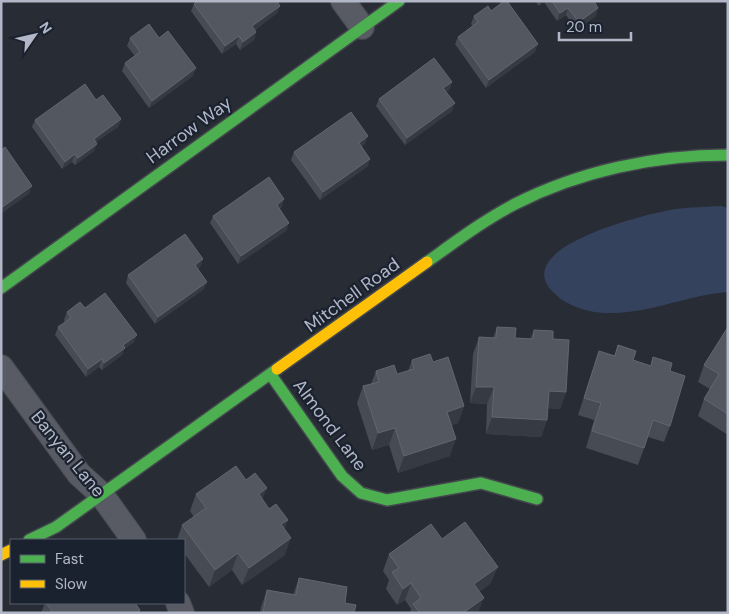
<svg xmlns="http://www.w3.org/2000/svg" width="729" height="614" viewBox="0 0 729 614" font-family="'DM Sans',sans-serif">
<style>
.water{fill:#35425e}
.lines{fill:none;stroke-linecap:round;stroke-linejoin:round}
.street-casing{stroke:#44474e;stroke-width:26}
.fast-casing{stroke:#44474e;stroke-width:14}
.slow-casing{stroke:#44474e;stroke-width:14}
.street{stroke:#585b63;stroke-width:24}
.fast{stroke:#4caf50;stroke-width:11}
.slow{stroke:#ffc107;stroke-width:11}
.wall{fill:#474b54}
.shaded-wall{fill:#363a42}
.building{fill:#525760;stroke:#616670}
.labels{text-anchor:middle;stroke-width:4.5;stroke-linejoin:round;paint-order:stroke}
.street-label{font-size:18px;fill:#b1b7c7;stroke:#1b222f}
</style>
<rect width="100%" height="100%" fill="#282c34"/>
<path class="water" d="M721 206 728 208V292C687 295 649 314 608 313 589 313 566 306 553 292 508 247 649 213 676 209 691 207 706 207 721 206Z"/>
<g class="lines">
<g class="street-casing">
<path id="street" d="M343 1 362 27
M1 367 79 474 101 494 134 540
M178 603 182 613"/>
</g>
<g class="fast-casing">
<path id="fast" d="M427 262C455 242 484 220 515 204 580 171 655 155 728 155
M1 288 399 1
M271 375 342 476 361 493 387 500 481 483 537 499
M29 540 56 527 277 369"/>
</g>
<g class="slow-casing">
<path id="slow" d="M277 369 427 262
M1 555 11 550"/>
</g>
<use href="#street" class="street"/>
<use href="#fast" class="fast"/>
<use href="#slow" class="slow"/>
</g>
<path class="wall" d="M535 1H594L596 16 576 30 566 15 557 21 544 2 539 6Z
M194 4 280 6 277 13 255 30 256 32 254 40 240 50 236 44 222 54 191 11Z
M491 11 535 52 486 88 455 44 458 37 473 26 471 24 474 16Z
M130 38H159L193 76 149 108 122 71 125 63 135 56 127 46Z
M452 82 449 90 446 92 452 111 405 145 376 106 379 99Z
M96 100 121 119 118 127 96 142 94 151 75 165 72 162 62 169 32 127 35 120Z
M365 144 362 146 368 166 320 200 291 160 294 152Z
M282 207 279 208 287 230 238 264 210 223 213 216Z
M203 259 200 267 198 269 204 289 155 324 126 283 128 275Z
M85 308 134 342 124 349 122 355 102 370 99 367 86 377 55 335 58 327 65 322 64 320 67 312Z
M497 327 515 338 530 339 534 330 553 339 566 392 560 409 547 408V420L541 437 486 434 487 404 470 403 473 354 479 337 493 338Z
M728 327V435L698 416 704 399 710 389 698 382 704 365Z
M618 345 633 360 650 366 653 357 670 371V426L664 442 648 437 638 465 586 448 594 420 578 415 599 351 614 356Z
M412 360 433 362 464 406 458 423 452 425 450 456 398 473 389 445 372 450 357 403 363 386 371 384 376 371 397 374 408 371Z
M246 480 263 500 284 529 285 555 242 585 232 570 209 587 184 553V540H177L182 525 194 517 190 511 196 494Z
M442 539 491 583 479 592 478 613H410L411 609 405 600 397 605 386 589 389 580 383 571 389 554Z
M299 578 345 603 354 613H260L261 607 267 590 293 595Z
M45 603H135L140 610V613H41Z"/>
<path class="shaded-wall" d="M541 1H545L539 6Z
M280 6 277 13 249 34 252 26Z
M568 8 566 15 557 21 560 13Z
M598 8 596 16 576 30 579 22Z
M256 32 254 40 240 50 243 42Z
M239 36 236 44 222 54 225 46Z
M538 44 535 52 486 88 489 80Z
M196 68 193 76 149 108 152 101Z
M452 82 449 90 441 96 443 88Z
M455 103 452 111 405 145 407 138Z
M121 119 118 127 91 146 94 139Z
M368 136 365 144 356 150 359 143Z
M97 144 94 151 75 165 78 158Z
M75 154 72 162 62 169 65 162Z
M370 159 368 166 320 200 323 192Z
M32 186 29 194 1 214V208Z
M284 199 282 207 274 212 277 205Z
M289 223 287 230 238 264 241 256Z
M203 259 200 267 192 273 195 265Z
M207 282 204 289 155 324 158 317Z
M137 335 134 342 124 349 122 355 102 370 104 363 123 345Z
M102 359 99 367 86 377 88 369Z
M476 387H494L487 404 470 403Z
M549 391 566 392 560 409 542 408Z
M464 406 458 423 441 428 447 412Z
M492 417 547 420 541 437 486 434Z
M395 428 389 445 372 450 378 433Z
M456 439 450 456 398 473 404 456Z
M267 488 260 505 259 494Z
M288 520 282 537 281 524Z
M291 538 285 555 242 585 249 568Z
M238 553 232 570 209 587 215 570Z
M498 567 491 583 467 601 474 584Z
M411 583 405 600 397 605 403 589Z
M484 598 478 613H463Z"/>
<path class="building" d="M197 1H277L280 6 252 26 256 32 243 42 239 36 225 46 194 4Z
M504 1H507L538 44 489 80 458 37 478 22 474 16 488 6 491 11Z
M552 1H594L598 8 579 22 568 8 560 13Z
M149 24 159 38 168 31 196 68 152 101 125 63 140 52 130 38Z
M434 58 452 82 443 88 455 103 407 138 379 99Z
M85 84 96 100 103 95 121 119 94 139 97 144 78 158 75 154 65 162 35 120Z
M351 112 368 136 359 143 370 159 323 192 294 152Z
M5 147 32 186 1 208V150Z
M269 177 284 199 277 205 289 223 241 256 213 216Z
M185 234 203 259 195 265 207 282 158 317 128 275Z
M105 293 137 335 123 345 125 348 104 363 102 359 88 369 58 327 71 318 67 312 80 302 85 308Z
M497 327 516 328 515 338 533 339 534 330 553 331V339L569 340 566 392 549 391 547 420 492 417 494 387H476L479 337 496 338Z
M728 327V414L704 399 719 374 704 365Z
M618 345 636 351 633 360 651 366 653 357 672 363 670 371 685 376 670 426 653 420 644 448 592 431 601 403 584 398 599 351 615 356Z
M430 354 433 362 448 357 464 406 447 412 456 439 404 456 395 428 378 433 363 386 379 382 376 371 394 365 397 374 414 369 412 360Z
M236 466 246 480 255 473 267 488 259 494 269 509 276 504 288 520 281 524 291 538 249 568 238 553 215 570 182 525 206 508 196 494Z
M465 522 498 567 474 584 484 598 463 613H420L413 604 421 598 411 583 403 589 392 572 399 568 389 554 431 524 442 539Z
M299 578 347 587 345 603 356 605 354 613H263L267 590 296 595Z
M46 603H135L140 610 137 613H50L52 611Z"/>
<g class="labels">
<g class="street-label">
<text transform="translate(189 130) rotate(-36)" y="6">Harrow Way</text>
<text transform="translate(352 295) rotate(-36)" y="6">Mitchell Road</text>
<text transform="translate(330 425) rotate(53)" y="6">Almond Lane</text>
<text transform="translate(68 454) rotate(51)" y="6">Banyan Lane</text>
</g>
</g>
<rect width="729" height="614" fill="none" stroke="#b1b7c7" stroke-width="5"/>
<rect x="10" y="539" width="175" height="65" fill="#1b222f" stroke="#575e6c"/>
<rect x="20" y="555" width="25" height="8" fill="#4caf50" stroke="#575e6c"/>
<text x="55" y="564" font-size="15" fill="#b1b7c7">Fast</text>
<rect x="20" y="580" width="25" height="8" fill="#ffc107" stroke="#575e6c"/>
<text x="55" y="589" font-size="15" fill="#b1b7c7">Slow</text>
<g transform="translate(35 35) rotate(56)" stroke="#1b222f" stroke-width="4" paint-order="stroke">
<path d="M0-4L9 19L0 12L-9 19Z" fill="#b1b7c7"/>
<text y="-8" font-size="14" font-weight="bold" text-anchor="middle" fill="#b1b7c7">N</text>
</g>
<path d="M559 32v8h72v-8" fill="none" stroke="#b1b7c7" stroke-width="2.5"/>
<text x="566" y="32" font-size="15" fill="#b1b7c7" stroke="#1b222f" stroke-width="4" paint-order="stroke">20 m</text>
</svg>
